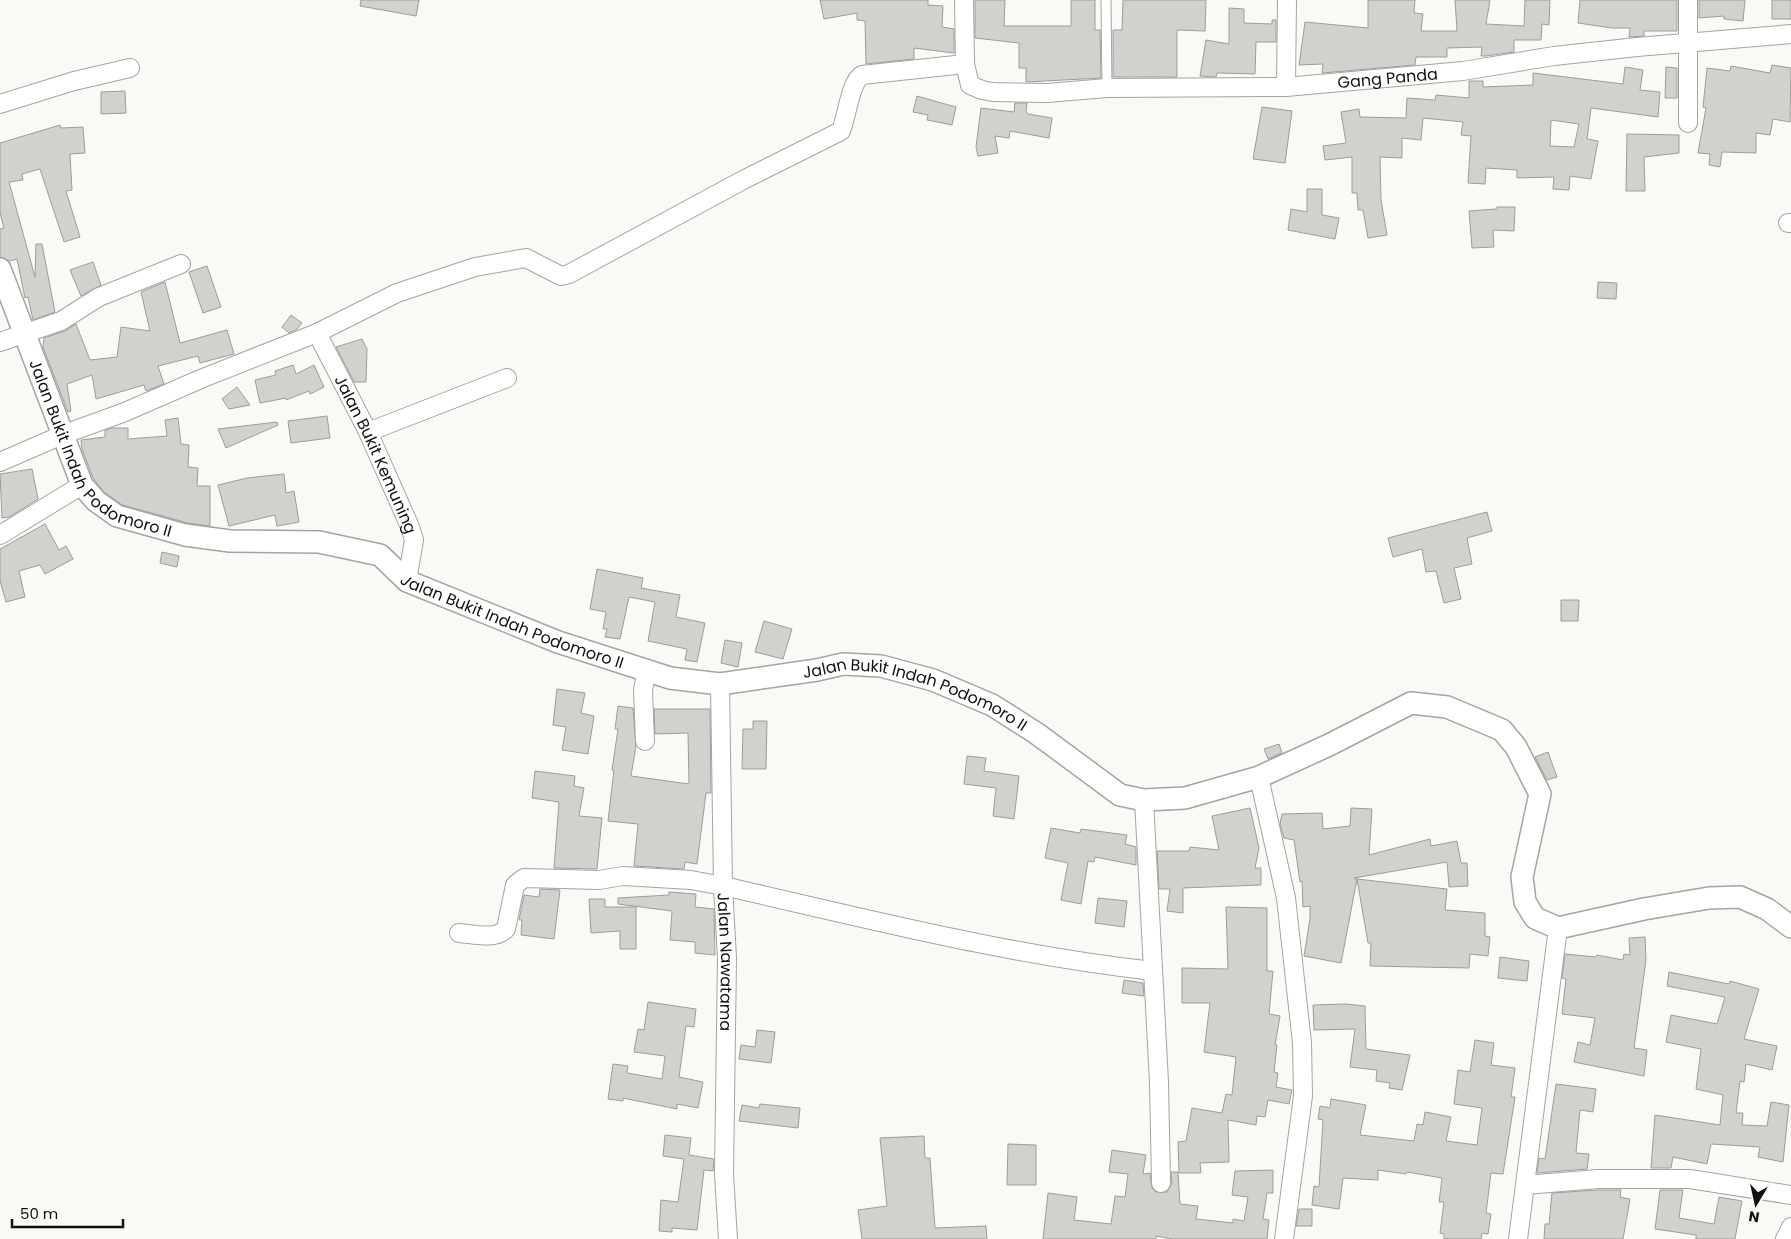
<svg xmlns="http://www.w3.org/2000/svg" width="1791" height="1239" viewBox="0 0 1791 1239" font-family="Poppins,sans-serif">
<style>
.building{fill:#d3d1cd;stroke:#9d9c99;fill-rule:evenodd}
.lines{fill:none;stroke-linecap:round;stroke-linejoin:round}
.service-casing{stroke:#a5a4a0;stroke-width:11}
.minor-casing{stroke:#a5a4a0;stroke-width:20}
.tertiary-casing{stroke:#a5a4a0;stroke-width:24}
.service{stroke:#fff;stroke-width:9}
.minor{stroke:#fff;stroke-width:18}
.tertiary{stroke:#fff;stroke-width:21}
.labels{text-anchor:middle;stroke-width:4;stroke-linejoin:round;paint-order:stroke}
.street-label{font-size:16px;fill:#121110;stroke:#fbf9f5}
</style>
<rect width="100%" height="100%" fill="#fbf9f5"/>
<path class="building" d="M361 0H419L416 16 360 6Z
M820 0H928V5L943 6 942 27 954 29V53L914 48V59L866 64 865 21 857 20V13L824 19Z
M975 0H1005L1004 26H1071V0H1095V30H1100L1101 78 1026 82V68H1019V43L975 38Z
M1123 0H1206L1205 31 1177 30V77H1113V30H1122Z
M1368 0H1415L1414 13 1423 14 1421 31H1457L1455 0H1490L1486 24 1524 26 1525 0H1550L1549 25 1542 24 1541 40H1514V52L1486 56H1481L1482 47 1447 48V57H1416L1415 65 1322 73 1323 64 1299 65 1305 22 1368 28Z
M1580 0H1677V31H1644V36L1629 37 1630 28H1612L1578 23Z
M1699 0H1745L1743 21 1724 19V16L1699 18Z
M1772 0H1791V19H1772Z
M1229 8 1244 9V23L1272 24V20H1276V42H1256L1255 74 1217 73 1216 77 1200 76 1206 40 1229 44Z
M1772 65 1791 68 1790 122 1773 119 1770 135 1756 133V153L1722 152 1720 167 1709 165 1710 154 1698 153 1706 108 1703 107 1707 68 1730 71 1731 66 1770 73Z
M1625 67 1643 70 1640 90 1660 92 1658 117 1591 108 1587 139 1598 141 1591 179 1570 176 1569 190 1553 189 1554 177 1517 178V170L1486 168 1485 184 1468 183 1471 136 1461 135 1463 122 1423 118 1421 140 1402 138V158L1380 157 1381 200 1387 235 1368 238 1363 210H1358L1357 193H1352V157L1325 160 1323 146 1346 143 1341 112 1359 109 1360 117 1406 118 1407 98 1435 100 1436 95 1469 98V81H1483V87L1533 85V73L1623 84ZM1551 120 1579 124 1574 147 1550 146Z
M1666 67 1677 68V98H1665Z
M125 91 126 113 101 114V92Z
M917 96 956 107 952 125 927 120 928 115 913 112Z
M1015 103H1027L1026 112 1028 114 1052 118 1049 138 1010 131 1009 138 995 136 998 153 978 156 976 147 981 108 1014 112Z
M1262 107 1292 111 1285 163 1253 159Z
M60 125 61 128 83 127 85 153 70 154 72 190 66 191 80 237 64 242 40 169 22 174 23 180 9 182 35 277 36 244H42L55 312 33 320 28 297 25 298 17 259 9 261 0 257V229L4 228 0 213V143Z
M1627 134 1679 135V153L1644 157 1645 191H1626Z
M1307 189H1322V215L1339 218 1335 239 1288 230 1291 209 1307 212Z
M1497 207H1515L1514 231 1493 230 1494 247 1472 248 1469 211 1496 209Z
M93 262 101 285 81 296 70 270Z
M207 266 221 307 203 313 189 272Z
M165 282 180 343 227 330 234 354 200 363 198 356 158 366 164 384 146 391 144 385 96 399 92 375 67 384 71 411 68 412 43 347 44 338 65 331 76 324 90 360 117 357 121 327 150 331 141 292Z
M1598 282 1617 283 1616 299 1597 298Z
M291 315 302 323 297 329 289 333 282 327Z
M362 339 367 349 366 382H354L336 347Z
M293 365 296 374 314 365 324 387 310 394 309 391 286 400V398L260 403 255 380 276 375 275 371Z
M237 387 250 405 229 409 222 399Z
M327 416 330 438 291 443 288 421Z
M178 418 181 444 189 445 188 467 198 468 197 486H210V526L188 523 122 505 104 492 93 478 82 449 81 440 105 437V431L111 428H128V439L167 436 165 420Z
M277 422 278 425 226 448 218 429Z
M32 469 38 499 9 517 2 518 0 474Z
M284 474 286 493 294 491 299 522 277 526 275 515 229 526 218 485 247 478Z
M1487 512 1492 531 1467 538 1472 564 1454 568 1461 599 1444 603 1436 571 1426 572 1422 549 1393 557 1388 538Z
M45 524 59 550 66 546 73 559 45 574 40 565 19 571 25 597 6 602 0 581V549Z
M162 552 179 556 177 567 160 563Z
M597 569 643 578 641 588 680 595 676 617 705 623 697 662 685 660 687 649 648 641 655 602 629 597 620 639 605 637 607 629H603L606 612 590 609Z
M1561 600H1579L1578 621H1561Z
M764 621 792 629 783 659 755 652Z
M725 640 742 643 738 667 721 663Z
M557 689 585 693 581 713 594 716 588 754 562 750 566 727 553 725Z
M618 706 633 708 636 746 631 776 689 784 688 733 655 734 654 709H710L711 793H706L697 864 685 862 684 869 634 866 638 824 608 821 614 770H612L618 729H615Z
M753 721H767L766 769H742L743 729H753Z
M1279 744 1282 753 1268 759 1264 749Z
M1548 752 1557 777 1547 780 1535 757Z
M967 756 986 758 984 771 1019 776 1014 819 993 816 996 788 964 784Z
M535 771 575 776 574 786 584 788 579 816 602 818 597 869 554 868 559 802 532 798Z
M1250 808 1259 848 1255 868H1261V885L1183 888V913L1167 911 1170 889H1159L1157 851H1189L1190 847 1219 850 1212 816Z
M1351 808 1372 809 1369 855 1430 839 1431 846 1457 841 1461 863H1467L1468 886 1449 887 1447 862 1354 878 1357 879 1341 963 1304 956 1310 919V906L1303 907 1302 881 1300 882 1294 840 1284 838 1280 824 1282 814 1322 813 1323 829 1350 826Z
M1051 828 1080 833 1081 829 1127 835 1125 844 1136 847V865L1095 857 1094 862 1088 861 1081 904 1061 900 1068 863 1045 858Z
M1357 879 1447 889 1445 910 1485 913V936L1490 937 1488 956 1470 954 1469 968 1370 966 1371 943H1368Z
M540 889 560 890 554 939 521 935 522 920H519L524 895 539 897Z
M669 892 696 894 695 907 714 909 715 955 695 953V942L670 940 672 911 618 904V898L669 895Z
M1098 898 1127 901 1124 927 1095 923Z
M589 899H605V907H636V949H620V931L591 933Z
M1226 907 1267 908V971H1273L1269 1014 1280 1016 1275 1045H1277L1274 1072 1278 1073 1276 1087 1292 1090 1289 1104 1268 1100 1265 1117 1257 1116 1256 1125 1228 1120 1229 1162 1200 1163 1201 1173H1179L1178 1142 1186 1141 1192 1108 1222 1113 1226 1094 1232 1095 1236 1057 1204 1052 1210 1003H1182V968L1228 969Z
M1645 937 1646 960 1634 1048 1647 1050 1644 1076 1574 1062 1578 1042 1590 1045 1595 1018 1562 1014 1566 979 1562 978 1565 954 1596 957 1597 955 1623 960 1624 954 1630 955 1629 938Z
M1500 957 1529 961 1527 981 1498 978Z
M1669 972 1729 984 1730 981 1759 989 1744 1039 1777 1046 1772 1070 1746 1064 1744 1082 1740 1081 1736 1113H1743L1742 1125 1767 1126 1771 1102 1789 1105 1783 1162 1758 1157 1760 1147 1711 1144 1707 1164 1673 1157 1671 1168H1651L1655 1115 1720 1125 1723 1095 1696 1089 1701 1049 1666 1042 1671 1015 1717 1024 1725 997 1667 986Z
M1124 980 1143 983 1144 996 1122 993Z
M648 1002 696 1009 694 1027 686 1026 679 1077 703 1082 698 1108 677 1104V1109L623 1098V1101L608 1099 613 1064 628 1066 627 1073 662 1079 665 1056 634 1052 638 1029 644 1030Z
M1346 1004 1365 1006 1366 1049 1410 1055 1402 1090 1389 1088 1390 1083 1376 1081 1377 1070 1350 1067 1355 1029 1314 1030 1313 1005Z
M757 1030 775 1032 771 1063 739 1059 741 1045 755 1047Z
M1475 1040 1494 1043 1491 1065 1515 1068 1511 1097H1515L1503 1174 1491 1173 1486 1213 1491 1214 1488 1234 1482 1233 1481 1239H1444V1234L1440 1233 1444 1202H1439L1442 1178 1407 1172 1406 1174 1378 1170V1180L1343 1178 1339 1209 1312 1205 1314 1186 1319 1187 1323 1120 1318 1119 1320 1106 1330 1108 1331 1099 1366 1105 1360 1135 1414 1141 1417 1124 1423 1125 1425 1112 1451 1117 1446 1141 1477 1145 1482 1108 1454 1104 1458 1070 1470 1072Z
M1556 1084 1596 1089 1593 1112 1580 1110 1576 1153 1589 1154 1587 1169 1537 1173 1539 1158 1545 1159Z
M760 1104 800 1108 798 1128 739 1121 742 1105 759 1108Z
M665 1135 691 1138 689 1155 714 1159 713 1171 704 1170 697 1230 672 1228V1232L659 1231 661 1200 678 1202 684 1159 663 1156Z
M924 1136 925 1158H930L935 1228 986 1226 987 1239H862L858 1210 887 1206 880 1138Z
M1008 1144 1036 1145V1185H1007Z
M1112 1150 1146 1155 1143 1174 1150 1173 1152 1188 1156 1192H1167L1172 1183 1171 1172H1178L1180 1204 1198 1206 1196 1219 1233 1223V1219L1244 1221 1248 1197 1232 1195 1235 1171 1273 1170V1193H1267L1263 1219 1269 1220 1267 1239H1173L1156 1236V1239H1043L1048 1193 1077 1197 1074 1220 1111 1224 1115 1196 1125 1197 1128 1174 1109 1172Z
M1598 1190H1621L1620 1197 1630 1199 1623 1239H1544L1545 1224H1549L1552 1193Z
M1660 1190H1683L1679 1218 1714 1224 1719 1197 1742 1201 1735 1239H1696V1235L1655 1229Z
M1299 1209H1312V1226H1296Z"/>
<g class="lines">
<g class="service-casing">
<path id="service" d="M1106 0 1107 88"/>
</g>
<g class="minor-casing">
<g id="minor">
<path id="s1" d="M964 0 965 64 970 85 982 90 993 92 1047 93 1107 88 1286 87 1463 71 1554 56 1637 47 1791 34"/>
<path d="M1688 0V123"/>
<path d="M1286 87 1287 0"/>
<path d="M0 104 74 81 130 68"/>
<path d="M1788 223H1791"/>
<path id="s2" d="M317 333 368 432 410 527 414 540 407 581"/>
<path d="M0 342 61 321 99 297 181 264"/>
<path d="M368 432 507 378"/>
<path d="M0 462 62 435 125 412 203 378 317 333 397 293 475 267 526 258 561 276 569 274 745 179 841 131C847 117 850 82 862 75L965 64"/>
<path d="M0 535 82 485"/>
<path id="s3" d="M720 684 723 886 727 958 724 1174 728 1239"/>
<path d="M645 741 643 690 647 669"/>
<path d="M1259 777 1286 898 1302 1043 1303 1096 1284 1239"/>
<path d="M1144 800 1159 1082 1161 1183"/>
<path d="M459 933C474 934 495 940 506 929L515 885 524 878 599 880 623 876 691 880 723 886C865 918 1007 955 1153 971"/>
<path d="M1525 1185 1598 1179H1690L1791 1195"/>
<path d="M1518 1239 1558 928"/>
<path d="M1785 1239 1791 1227"/>
</g>
</g>
<g class="tertiary-casing">
<g id="tertiary">
<path id="s4" d="M0 269 82 485 96 501 117 516 185 535 230 541 319 542 380 555 407 581 558 642 670 678 720 684 817 670 843 664 881 666 933 680 992 705 1036 733 1120 795 1144 800 1185 798 1259 777 1329 745 1411 703 1447 707 1502 730 1516 747 1540 794 1522 877 1525 902 1535 918 1558 928 1644 909 1709 898 1740 897 1767 909 1791 927"/>
</g>
</g>
<use href="#service" class="service"/>
<use href="#minor" class="minor"/>
<use href="#tertiary" class="tertiary"/>
</g>
<g class="labels">
<g class="street-label">
<text dy="6" stroke="none"><textPath href="#s1" startOffset="505">Gang Panda</textPath></text>
<text dy="6" stroke="none"><textPath href="#s4" startOffset="216">Jalan Bukit Indah Podomoro II</textPath></text>
<text dy="6" stroke="none"><textPath href="#s2" startOffset="135">Jalan Bukit Kemuning</textPath></text>
<text dy="6" stroke="none"><textPath href="#s4" startOffset="696">Jalan Bukit Indah Podomoro II</textPath></text>
<text dy="6" stroke="none"><textPath href="#s4" startOffset="1116">Jalan Bukit Indah Podomoro II</textPath></text>
<text dy="6" stroke="none"><textPath href="#s3" startOffset="278">Jalan Nawatama</textPath></text>
</g>
</g>
<g transform="translate(1756 1204) rotate(189)" stroke="#fbf9f5" stroke-width="4" paint-order="stroke">
<path d="M0-4L9 19L0 12L-9 19Z" fill="#121110"/>
<text y="-8" font-size="14" font-weight="bold" text-anchor="middle" fill="#121110">N</text>
</g>
<path d="M12 1219v8h111v-8" fill="none" stroke="#121110" stroke-width="2.5"/>
<text x="20" y="1219" font-size="15" fill="#121110" stroke="#fbf9f5" stroke-width="4" paint-order="stroke">50 m</text>
</svg>
